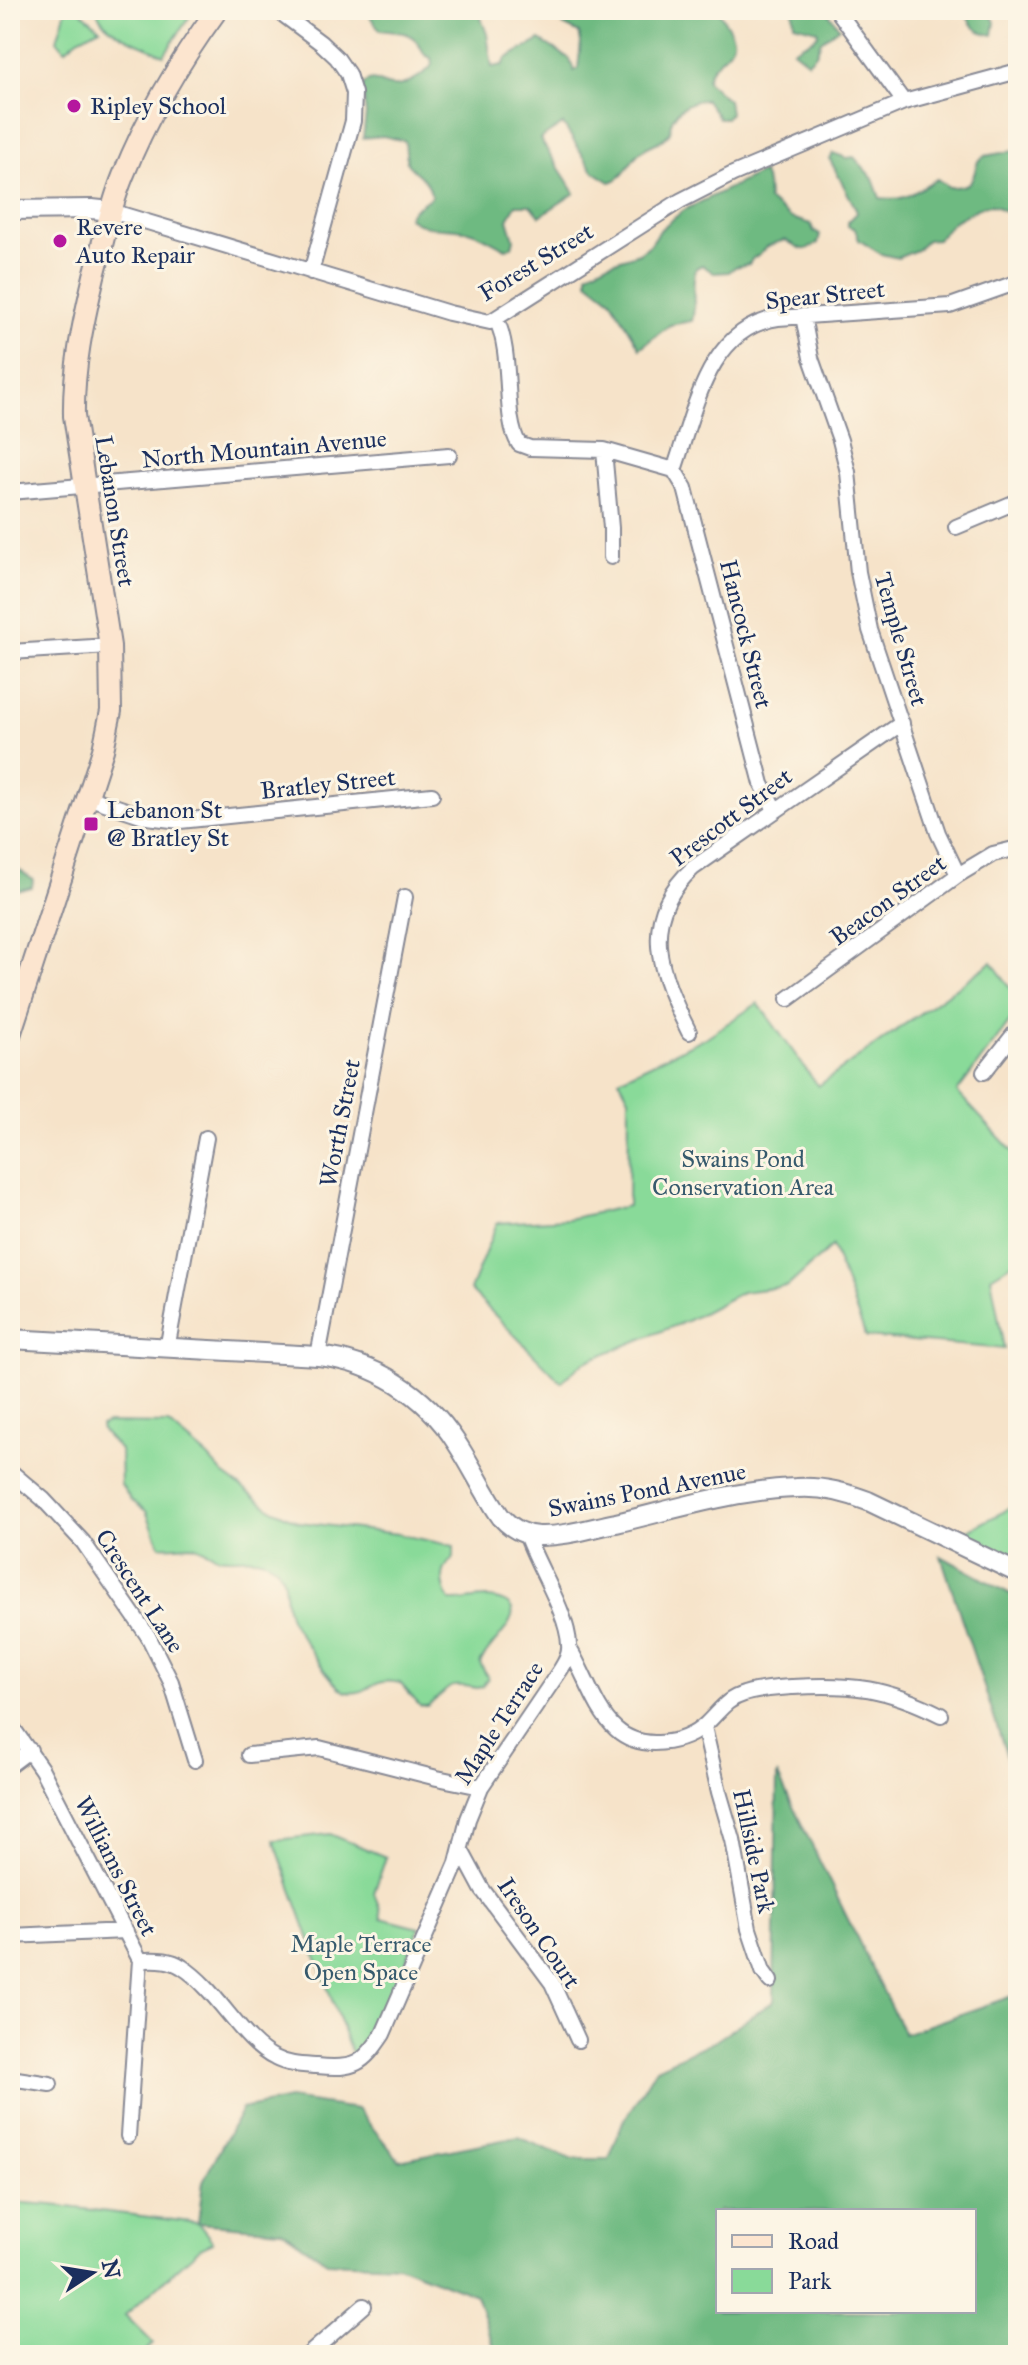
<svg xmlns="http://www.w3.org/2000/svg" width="1028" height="2365" viewBox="0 0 1028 2365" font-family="'IM FELL Great Primer',serif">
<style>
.green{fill:#89da99;stroke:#52847c;stroke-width:2}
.forest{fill:#6eba81;stroke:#447470;stroke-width:2;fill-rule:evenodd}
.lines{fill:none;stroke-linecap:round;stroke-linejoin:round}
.minor-casing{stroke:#888994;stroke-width:18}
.tertiary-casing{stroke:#888994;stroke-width:22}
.secondary-casing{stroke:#888994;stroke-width:24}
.minor{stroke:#fff;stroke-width:14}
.tertiary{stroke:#fff;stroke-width:18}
.secondary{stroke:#fce5cf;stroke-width:20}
.poi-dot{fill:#b5179e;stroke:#fcf5e5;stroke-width:3}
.labels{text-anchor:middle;stroke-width:6;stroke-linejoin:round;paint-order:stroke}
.poi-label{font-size:24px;fill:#1b2f5e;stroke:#fcf5e5;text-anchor:start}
.street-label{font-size:24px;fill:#1b2f5e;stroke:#fcf5e5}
.park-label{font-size:24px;fill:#365a6d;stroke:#fcf5e5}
</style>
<rect width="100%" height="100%" fill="#fcf5e5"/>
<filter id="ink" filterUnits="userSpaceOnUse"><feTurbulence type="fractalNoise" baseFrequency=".0125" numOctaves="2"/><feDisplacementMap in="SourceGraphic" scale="16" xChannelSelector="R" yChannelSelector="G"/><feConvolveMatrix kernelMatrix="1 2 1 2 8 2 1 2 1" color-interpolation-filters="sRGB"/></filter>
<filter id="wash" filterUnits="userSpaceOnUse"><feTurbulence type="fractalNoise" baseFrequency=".006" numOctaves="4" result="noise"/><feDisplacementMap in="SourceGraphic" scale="32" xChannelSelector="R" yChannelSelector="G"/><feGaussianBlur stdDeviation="1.8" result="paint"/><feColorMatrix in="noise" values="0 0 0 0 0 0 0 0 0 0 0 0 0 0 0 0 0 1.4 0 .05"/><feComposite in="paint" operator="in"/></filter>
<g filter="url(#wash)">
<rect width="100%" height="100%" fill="#f6e3c9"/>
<path class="green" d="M66 10H79L100 28 78 39 65 50 57 40Z
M97 10H194L164 55C146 46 100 31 97 10Z
M992 962 1018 999V1011L957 1092 1014 1153 1018 1151V1260L991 1277 1004 1349 866 1337 832 1246 788 1286 742 1292 689 1320 584 1362 561 1382 470 1290 497 1223 568 1219 628 1206 629 1098 619 1079 707 1037 758 1003 818 1086Z
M107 1423 169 1424 208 1457 223 1474 270 1508 299 1522 398 1534 454 1546V1558C438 1570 442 1586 450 1601 463 1602 476 1597 489 1598 544 1605 486 1644 480 1664L488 1678 482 1687 477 1688C442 1682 453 1688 427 1706H420L400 1683C395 1682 387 1681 382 1682 372 1684 363 1695 347 1692 335 1690 294 1628 289 1615 282 1597 290 1576 272 1564 253 1552 238 1561 219 1557 210 1554 200 1546 191 1545 180 1545 171 1548 160 1546L146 1511 131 1500 121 1485 120 1450 102 1431 101 1426Z
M1018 1499V1564L961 1534 1005 1511Z
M330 1834 386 1857 374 1893 380 1909 381 1918 419 1928 389 2006 354 2061 274 1840Z
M10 2202 52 2205 198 2223 213 2242 200 2248 125 2315 153 2343 142 2355H10Z"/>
<path class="forest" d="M365 10H478L487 34 492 67 503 65 507 58 540 40 570 59 574 71 578 68 581 42 579 33 563 25 568 10H718C722 18 732 30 733 38 736 54 708 62 707 81L728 100 730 113 726 118H719L706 100C692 99 675 109 671 123 669 130 673 129 668 135 661 143 648 145 640 152 629 161 626 178 610 182L593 171 563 124 540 139 575 193 540 216 530 205H516L508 219 514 239 512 246 507 249C495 244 485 236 471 232 449 225 428 233 408 217L413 210 431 197C431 179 416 176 407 163L405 141 383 136 363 138 366 114 362 87C373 73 378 85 392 86 403 88 426 74 432 65L431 58 425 55C410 27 407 35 380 30Z
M793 10H826L839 27 821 41 816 54 808 62 793 50C801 44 811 42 818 35L817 30 794 24Z
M965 10H988L995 22 993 35C977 33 969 25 965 10Z
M1018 150V211L1009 213 992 205 982 206 954 221 937 239 927 240 917 250 898 258 881 254 859 240 855 229 848 226V222L857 213 856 209 830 160 833 153 847 158 854 157 873 179 880 198C908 202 914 191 937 179L949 187C973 188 973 179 978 161L985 156Z
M762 172 767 184 768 200 791 218 811 224 814 231 820 235 818 243C801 255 800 247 785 240 774 244 766 244 760 255L753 258 749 264 735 267 729 272 714 273 702 265 696 268C690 286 697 304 692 321L670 325 640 348 611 299 588 281V273L606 264 639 253 650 245 661 229 684 210Z
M10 863 33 880 32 887 20 890 10 889Z
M941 1556 1018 1598V1785L1015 1781Z
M777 1774 904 2034 1018 1994V2355H497L476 2295 398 2265 327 2262 281 2230 198 2223 203 2181 242 2109 289 2099 357 2109 399 2160 518 2137 571 2159H609L622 2124 656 2068 714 2041 774 2001ZM718 2211H974V2311H718Z"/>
</g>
<g filter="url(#ink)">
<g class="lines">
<g class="minor-casing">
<path id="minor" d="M277 10 321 43 337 58 348 74 354 93 353 121 311 272
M837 10 904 102
M111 211 449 313 490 322 680 201 733 174 904 102 1018 71
M803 316 811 358 840 440 848 472 858 572 870 630 938 833 958 875
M496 319C514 354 502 418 519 444L530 448 604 450 674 470
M604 450 611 528V557
M674 470C694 414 707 328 778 318L950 306 1018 282
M674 470 685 488 762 784 775 810
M10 492 449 455
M956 527 1018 501
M10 652 110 646
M87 797 147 817 180 821 432 795
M788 999 958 875 993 854 1018 848
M689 1032C660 974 637 919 693 868L902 723
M984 1072 1018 1029
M167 1349 206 1138
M318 1356 405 897
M10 1471 43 1499 83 1542 148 1636 171 1682 195 1760
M570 1650C585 1674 595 1710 616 1729 640 1751 684 1745 706 1724 719 1712 726 1699 744 1694 759 1689 777 1688 793 1687 852 1683 887 1688 941 1715
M10 1724 42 1770 140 1960 128 2136
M704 1727 719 1792 733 1840 749 1929 763 1971 770 1981
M249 1755 319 1748 437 1778 481 1787
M10 1765 30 1750
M461 1850 482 1889 552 1983 578 2040
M10 1936 126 1931
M140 1960C154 1960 169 1958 182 1967 217 1989 242 2042 275 2058 288 2065 303 2065 317 2066 355 2070 363 2064 383 2034L457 1863 468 1819 481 1787 561 1669C566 1661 570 1654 569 1645 568 1613 537 1566 526 1534
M10 2078 50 2084
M308 2355 364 2306"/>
</g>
<g class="tertiary-casing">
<path id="tertiary" d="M10 210 92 209 111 211
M10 1339 318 1356C375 1362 425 1394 456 1442 472 1466 484 1493 501 1517 511 1528 523 1535 538 1536 564 1537 591 1528 616 1523 675 1509 736 1490 796 1488 821 1486 845 1492 868 1501L1018 1573"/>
</g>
<g class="secondary-casing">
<path id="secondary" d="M10 1035 103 750 111 711 110 646 74 416C73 368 83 323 94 276 103 243 110 208 123 176 147 116 179 62 217 10"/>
</g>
<use href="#minor" class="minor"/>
<use href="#tertiary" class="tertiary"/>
<use href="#secondary" class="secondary"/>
</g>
</g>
<g class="poi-dot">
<circle cx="74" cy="106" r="8"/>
<circle cx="60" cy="241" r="8"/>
<rect x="83" y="816" width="16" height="16" rx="4"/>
</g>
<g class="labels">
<g class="poi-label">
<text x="90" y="114">Ripley School</text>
<text x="76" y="235">Revere<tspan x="76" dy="28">Auto Repair</tspan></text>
<text x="107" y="818">Lebanon St<tspan x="107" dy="28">@ Bratley St</tspan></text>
</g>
<g class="street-label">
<text transform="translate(536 262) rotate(-31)" y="8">Forest Street</text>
<text transform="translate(825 295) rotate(-6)" y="8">Spear Street</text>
<text transform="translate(264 449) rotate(-5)" y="8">North Mountain Avenue</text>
<text transform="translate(115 511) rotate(81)" y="8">Lebanon Street</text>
<text transform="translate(746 634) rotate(76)" y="8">Hancock Street</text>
<text transform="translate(901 639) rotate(74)" y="8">Temple Street</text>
<text transform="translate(328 784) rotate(-6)" y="8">Bratley Street</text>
<text transform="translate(731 817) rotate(-37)" y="8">Prescott Street</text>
<text transform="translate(888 900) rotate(-36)" y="8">Beacon Street</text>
<text transform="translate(340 1123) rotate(-79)" y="8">Worth Street</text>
<text transform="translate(647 1490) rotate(-11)" y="8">Swains Pond Avenue</text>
<text transform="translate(140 1591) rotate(57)" y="8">Crescent Lane</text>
<text transform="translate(499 1723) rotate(-57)" y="8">Maple Terrace</text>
<text transform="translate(754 1851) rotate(78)" y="8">Hillside Park</text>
<text transform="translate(116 1866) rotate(63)" y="8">Williams Street</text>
<text transform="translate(539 1933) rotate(56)" y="8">Ireson Court</text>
</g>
<g class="park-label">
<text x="743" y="1167">Swains Pond<tspan x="743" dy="28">Conservation Area</tspan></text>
<text x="361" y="1952">Maple Terrace<tspan x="361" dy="28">Open Space</tspan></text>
</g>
</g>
<rect width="1028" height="2365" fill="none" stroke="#fcf5e5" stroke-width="40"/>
<rect x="716" y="2209" width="260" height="104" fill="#fcf5e5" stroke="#a2a6af" stroke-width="2"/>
<rect x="732" y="2235" width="40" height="12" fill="#fce5cf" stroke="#a2a6af" stroke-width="2"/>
<text x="788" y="2249" font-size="24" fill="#1b2f5e">Road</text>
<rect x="732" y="2269" width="40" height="24" fill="#89da99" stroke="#a2a6af" stroke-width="2"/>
<text x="788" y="2289" font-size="24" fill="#1b2f5e">Park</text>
<g transform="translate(92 2273) rotate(78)" stroke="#fcf5e5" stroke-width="6" paint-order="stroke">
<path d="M0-6L14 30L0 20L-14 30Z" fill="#1b2f5e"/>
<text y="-12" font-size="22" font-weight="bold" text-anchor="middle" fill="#1b2f5e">N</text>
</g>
</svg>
